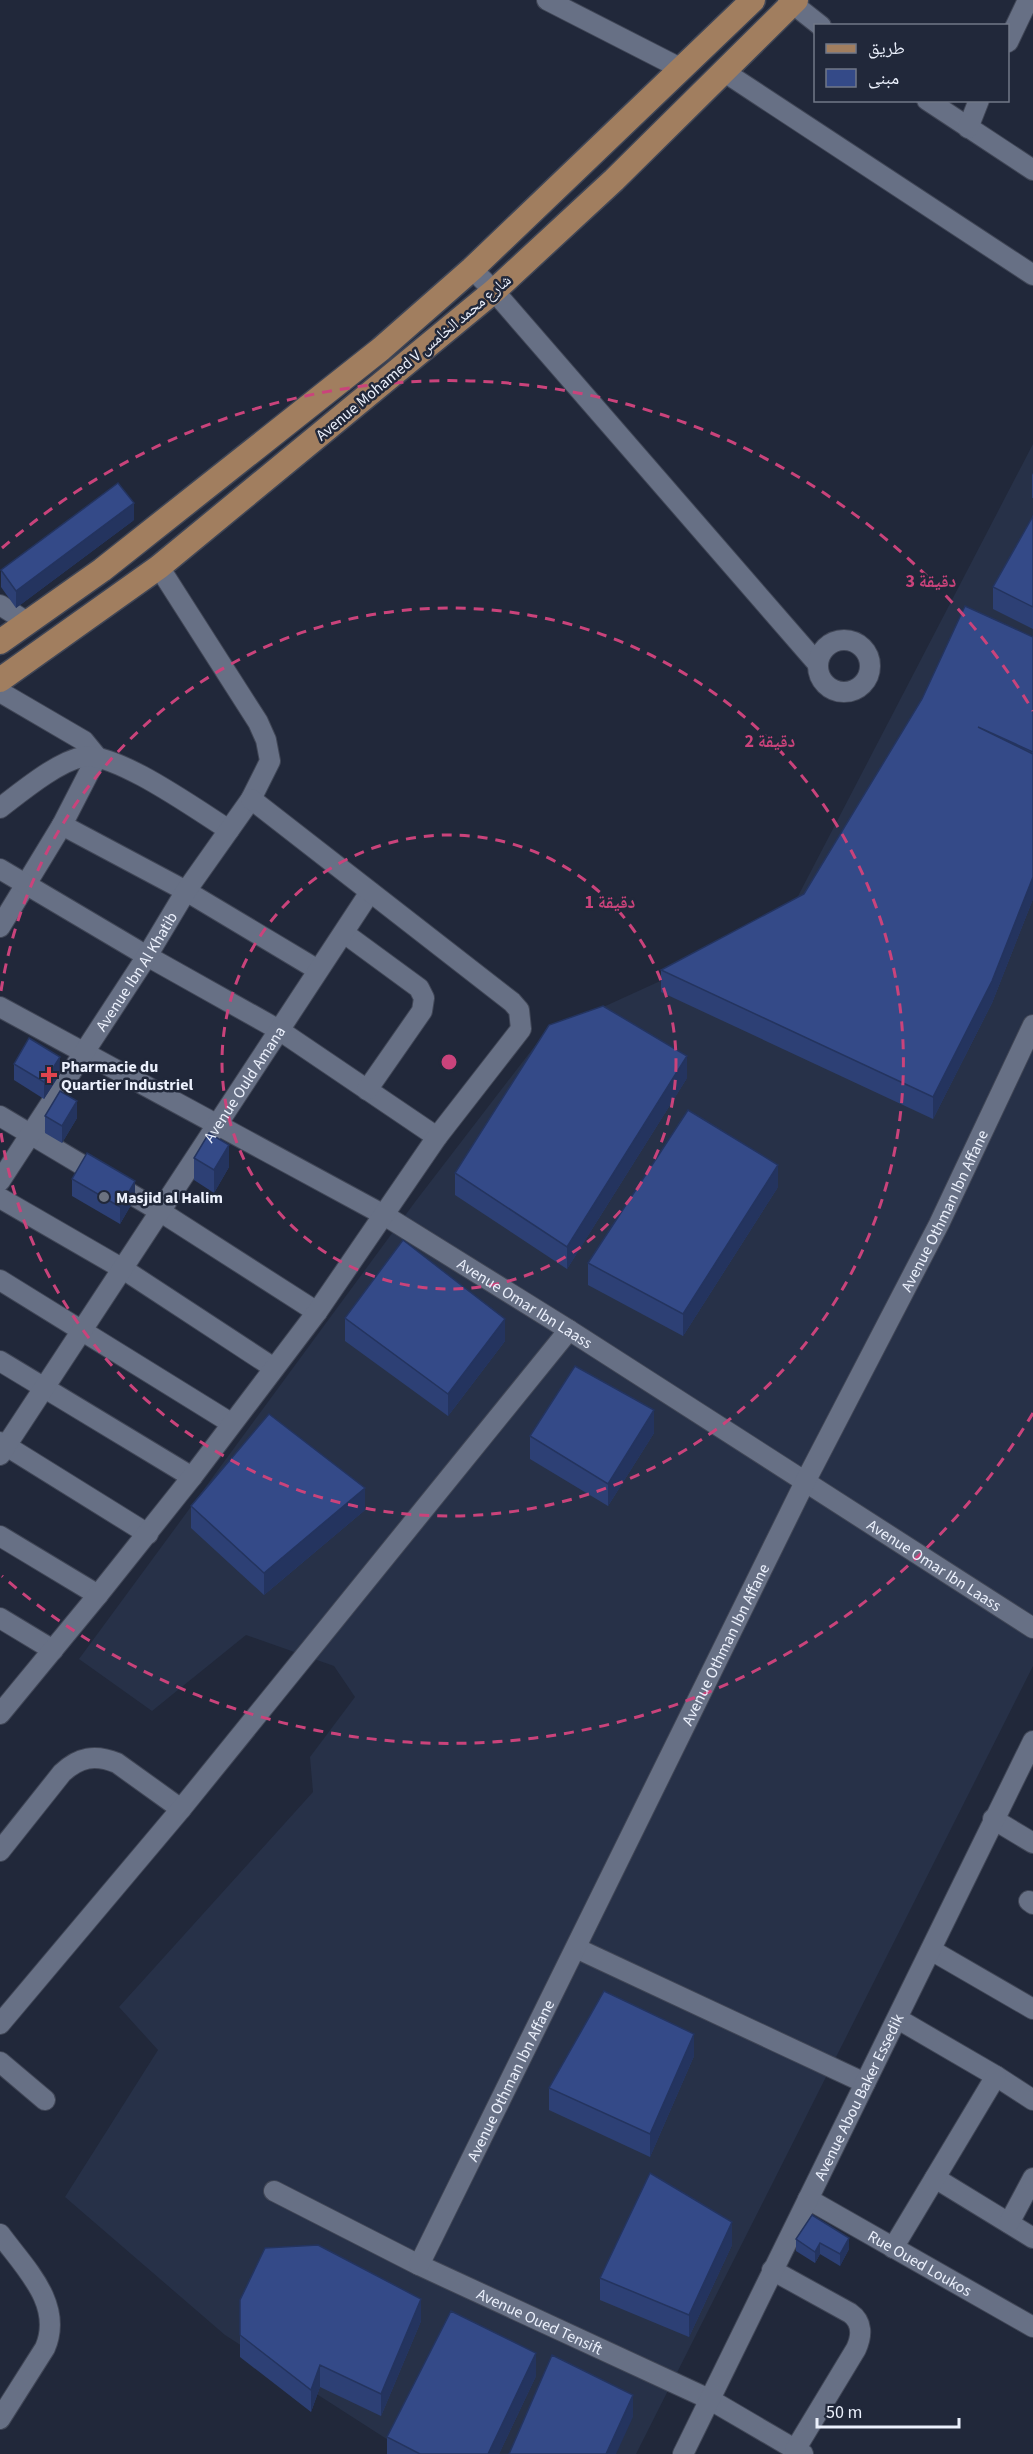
<svg xmlns="http://www.w3.org/2000/svg" width="1033" height="2454" viewBox="0 0 1033 2454" font-family="'Source Sans 3','Noto Naskh Arabic',sans-serif">
<style>
.built{fill:#273148}
.lines{fill:none;stroke-linecap:round;stroke-linejoin:round}
.minor-casing{stroke:#404656;stroke-width:22}
.major-casing{stroke:#404656;stroke-width:27}
.minor{stroke:#677085;stroke-width:20}
.major{stroke:#a17e5f;stroke-width:24}
.wall{fill:#2d4075}
.shaded-wall{fill:#24345f}
.building{fill:#344a88;stroke:#24345f;stroke-width:1.5}
.ring{fill:none;stroke:#ca437b;stroke-width:3;stroke-dasharray:10 8}
.health-dot{fill:#e0444e;stroke:#21283a;stroke-width:2}
.worship-dot{fill:#6b7280;stroke:#21283a;stroke-width:2}
.labels{text-anchor:middle;stroke-width:5;stroke-linejoin:round;paint-order:stroke}
.street-label{font-size:16px;fill:#ebf0fc;stroke:#21283a}
.poi-label{font-size:16px;font-weight:bold;fill:#ebf0fc;stroke:#21283a;text-anchor:start}
.centre{fill:#ca437b;stroke:#21283a;stroke-width:3}
.ring-label{font-size:18px;text-anchor:middle;font-weight:bold;fill:#ca437b;stroke:#21283a;stroke-width:5;stroke-linejoin:round;paint-order:stroke}
</style>
<rect width="100%" height="100%" fill="#21283a"/>
<path class="built" d="M1033 444V1666L636 2454H410L225 2335 65 2197 158 2050 119 2007 313 1792 310 1757 355 1697 334 1666 246 1635 152 1711 79 1659 415 1202 544 1034 783 925Z"/>
<g class="lines">
<g class="minor-casing">
<g id="minor">
<path d="M547 0 682 69"/>
<path d="M788 0 821 26"/>
<path d="M1008 42 1028 0"/>
<path d="M723 71 1033 275"/>
<path d="M927 100 1033 170"/>
<path d="M968 128 979 100"/>
<path d="M472 269 494 291 817 663"/>
<path d="M0 605 27 622"/>
<circle cx="844" cy="666" r="26"/>
<path d="M0 692 84 741 97 757 62 825 0 927"/>
<path d="M0 808C21 792 57 762 82 757 114 750 200 812 229 830"/>
<path d="M62 825 186 891 318 970"/>
<path d="M0 869 147 956 279 1030 437 1137"/>
<path d="M344 933 419 988 424 998 422 1011 367 1090"/>
<path id="s1" d="M0 1007 384 1215 569 1330 1033 1628"/>
<path d="M0 1116 161 1212 317 1312"/>
<path id="s2" d="M0 1181 147 956 186 891 251 799 270 761 266 740 258 722 159 567"/>
<path d="M0 1198 123 1269 274 1368"/>
<path d="M0 1280 231 1423"/>
<path d="M0 1361 192 1477"/>
<path d="M0 1442 148 1534"/>
<path id="s3" d="M0 1455 370 892"/>
<path d="M0 1536 98 1595"/>
<path d="M0 1618 53 1650"/>
<path d="M0 1714 98 1595 192 1477 317 1312 437 1137 521 1029 519 1010 512 1002 251 799"/>
<path d="M993 1819 1033 1843"/>
<path d="M0 1851 62 1773C79 1757 95 1754 117 1763L181 1809"/>
<path d="M1029 1901 1033 1904"/>
<path d="M576 1948 865 2083"/>
<path d="M931 1950 1033 2009"/>
<path d="M898 2019 996 2076 1033 2100"/>
<path d="M0 2024 181 1809 569 1330"/>
<path d="M0 2062 45 2100"/>
<path d="M935 2178 1033 2238"/>
<path id="s4" d="M274 2191 419 2265 709 2399 803 2454"/>
<path id="s5" d="M808 2199 1033 2327"/>
<path d="M1009 2223 1033 2178"/>
<path d="M0 2234C24 2267 64 2304 45 2348L0 2419"/>
<path d="M893 2248 996 2076"/>
<path id="s6" d="M419 2265 805 1482 939 1224 1033 1025"/>
<path d="M772 2270 850 2313C863 2322 862 2336 856 2349L795 2450"/>
<path id="s7" d="M683 2454 1033 1741"/>
</g>
</g>
<g class="major-casing">
<path id="major" d="M0 642 102 570 381 349 472 269 753 0
M0 680 159 567 494 291 614 180 796 0"/>
</g>
<use href="#minor" class="minor"/>
<use href="#major" class="major"/>
</g>
<path class="wall" d="M1033 473V498H1032V475Z
M1033 516V629L993 609V587Z
M134 520 16 608 1 587V570Z
M1033 637V899L992 1003 933 1119 661 992V970L804 894 922 699Z
M14 1064 60 1074 44 1099 14 1080Z
M687 1078 567 1269 455 1195V1173Z
M45 1116 77 1118 62 1143 45 1133Z
M194 1158 229 1167 214 1193 194 1180Z
M72 1179 135 1198 120 1224 72 1196Z
M778 1187 683 1336 588 1285V1263Z
M345 1318 505 1341 448 1416 345 1341Z
M654 1433 608 1506 530 1459V1436Z
M191 1506 365 1510 264 1595 191 1528Z
M694 2056 650 2157 549 2110V2088Z
M812 2215 849 2249 840 2266 820 2254 815 2263 796 2251V2239Z
M732 2245 689 2337 600 2300V2278Z
M240 2300 421 2321 381 2416 320 2387 311 2412 240 2357Z
M536 2376 499 2454H387V2437Z"/>
<path class="shaded-wall" d="M134 503V520L16 608V591Z
M1033 877V899L992 1003 933 1119V1097Z
M687 1056V1078L567 1269V1247Z
M60 1057V1074L44 1099V1082Z
M77 1101V1118L62 1143V1126Z
M229 1145V1167L214 1193V1170Z
M778 1165V1187L683 1336V1314Z
M135 1181V1198L120 1224V1207Z
M505 1319V1341L448 1416V1394Z
M654 1410V1433L608 1506V1484Z
M365 1488V1510L264 1595V1573Z
M694 2034V2056L650 2157V2134Z
M732 2222V2245L689 2337V2315Z
M849 2238V2249L840 2266V2254Z
M820 2243V2254L815 2263V2252Z
M421 2299V2321L381 2416V2394Z
M536 2353V2376L499 2454H488Z
M320 2365V2387L311 2412V2390Z
M633 2395V2417L616 2454H606Z"/>
<path class="building" d="M118 483 134 503 16 591 1 570Z
M1033 516V607L993 587Z
M965 606 1033 637V752L978 727 1033 754V877L992 981 933 1097 661 970 804 894 922 699Z
M603 1006 687 1056 567 1247 455 1173 549 1025Z
M29 1038 60 1057 44 1082 14 1064Z
M60 1091 77 1101 62 1126 45 1116Z
M688 1110 778 1165 683 1314 588 1263Z
M209 1133 229 1145 214 1170 194 1158Z
M87 1153 135 1181 120 1207 72 1179Z
M403 1240 505 1319 448 1394 345 1318Z
M575 1366 654 1410 608 1484 530 1436Z
M269 1414 365 1488 264 1573 191 1506Z
M604 1991 694 2034 650 2134 549 2088Z
M650 2173 732 2222 689 2315 600 2278Z
M812 2215 849 2238 840 2254 820 2243 815 2252 796 2239Z
M318 2245 421 2299 381 2394 320 2365 311 2390 240 2335V2300L265 2248Z
M451 2311 536 2353 488 2454H420L387 2437Z
M552 2355 633 2395 606 2454H509Z"/>
<g class="ring">
<circle cx="449" cy="1062" r="227"/>
<path d="M1 991A454 454 0 1 1 1 1133"/>
<path d="M1033 1413A681 681 0 0 1 2 1576M2 548A681 681 0 0 1 1033 711"/>
</g>
<path class="health-dot" d="M46 1066h6v6h6v6h-6v6h-6v-6h-6v-6h6z"/>
<circle class="worship-dot" cx="104" cy="1197" r="6"/>
<g class="labels">
<g class="street-label">
<text transform="translate(413 357) rotate(-40)" y="6">Avenue Mohamed V شارع محمد الخامس</text>
<text dy="6" stroke="none"><textPath href="#s2" startOffset="250">Avenue Ibn Al Khatib</textPath></text>
<text dy="6" stroke="none"><textPath href="#s3" startOffset="444">Avenue Ould Amana</textPath></text>
<text dy="6" stroke="none"><textPath href="#s6" startOffset="1178">Avenue Othman Ibn Affane</textPath></text>
<text dy="6" stroke="none"><textPath href="#s1" startOffset="603">Avenue Omar Ibn Laass</textPath></text>
<text dy="6" stroke="none"><textPath href="#s1" startOffset="1089">Avenue Omar Ibn Laass</textPath></text>
<text dy="6" stroke="none"><textPath href="#s6" startOffset="692">Avenue Othman Ibn Affane</textPath></text>
<text dy="6" stroke="none"><textPath href="#s6" startOffset="206">Avenue Othman Ibn Affane</textPath></text>
<text dy="6" stroke="none"><textPath href="#s7" startOffset="398">Avenue Abou Baker Essedik</textPath></text>
<text dy="6" stroke="none"><textPath href="#s5" startOffset="129">Rue Oued Loukos</textPath></text>
<text dy="6" stroke="none"><textPath href="#s4" startOffset="296">Avenue Oued Tensift</textPath></text>
</g>
<g class="poi-label">
<text x="61" y="1072">Pharmacie du<tspan x="61" dy="18">Quartier Industriel</tspan></text>
<text x="116" y="1203">Masjid al Halim</text>
</g>
</g>
<circle cx="449" cy="1062" r="9" class="centre"/>
<g class="ring-label">
<text x="931" y="587">3 دقيقة</text>
<text x="770" y="747">2 دقيقة</text>
<text x="610" y="908">1 دقيقة</text>
</g>
<rect x="814" y="24" width="195" height="78" fill="#21283a" stroke="#727888" stroke-width="1.5"/>
<rect x="826" y="44" width="30" height="9" fill="#a17e5f" stroke="#727888" stroke-width="1.5"/>
<text x="868" y="54" font-size="18" fill="#ebf0fc">طريق</text>
<rect x="826" y="69" width="30" height="18" fill="#344a88" stroke="#727888" stroke-width="1.5"/>
<text x="868" y="84" font-size="18" fill="#ebf0fc">مبنى</text>
<path d="M817 2418v9h142v-9" fill="none" stroke="#ebf0fc" stroke-width="3"/>
<text x="826" y="2418" font-size="18" fill="#ebf0fc" stroke="#21283a" stroke-width="4.5" paint-order="stroke">50 m</text>
</svg>
